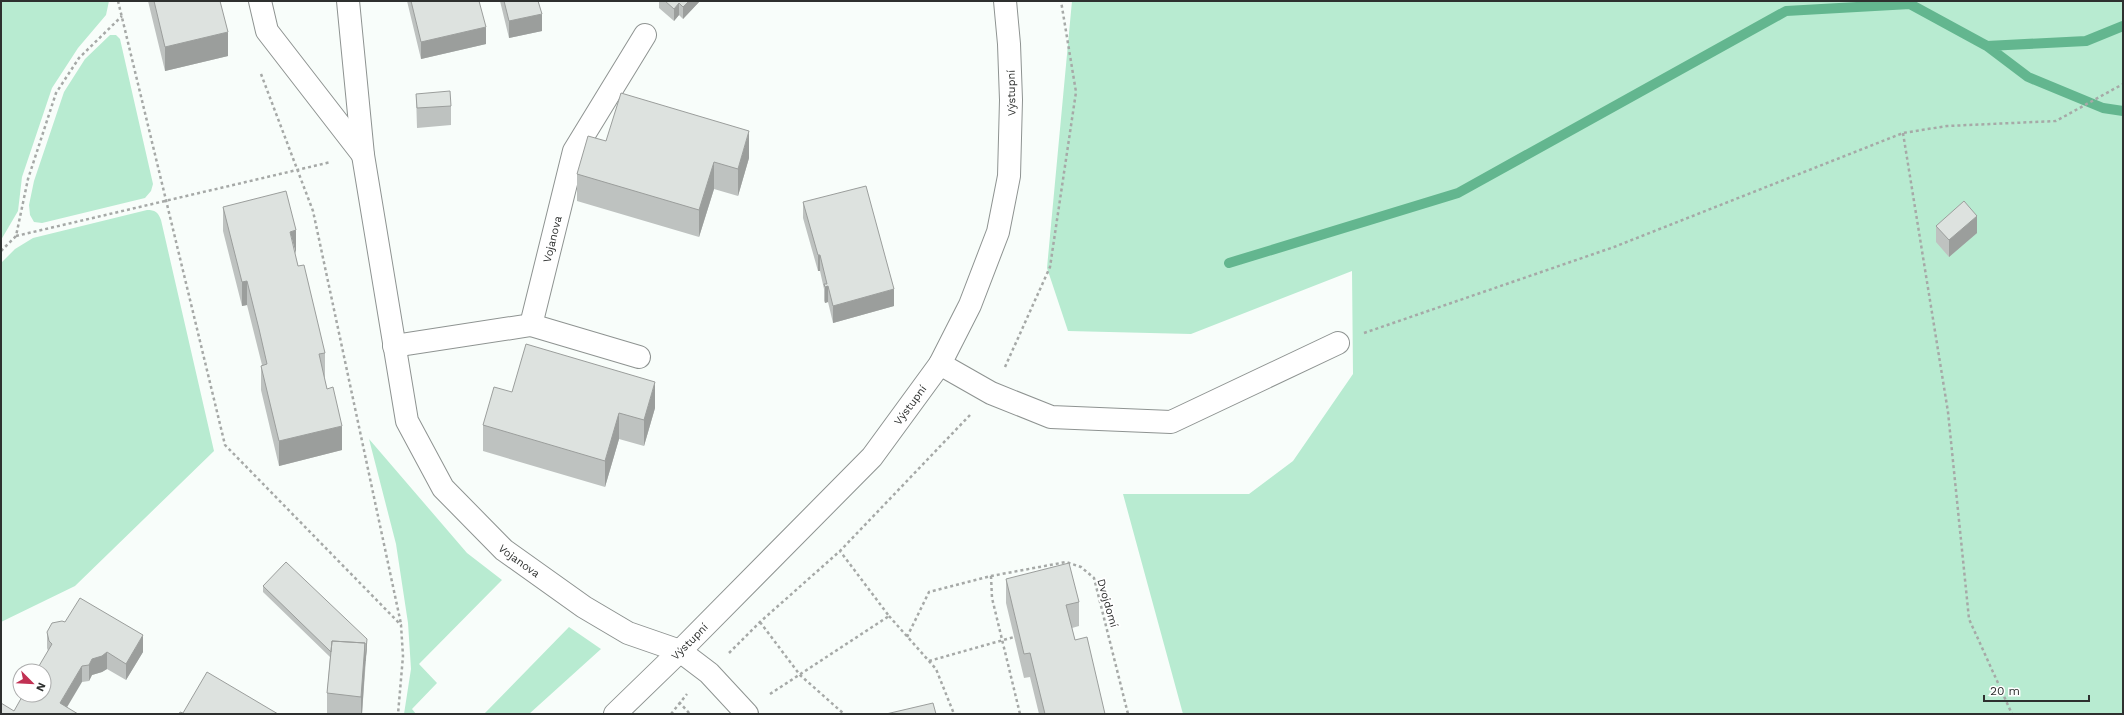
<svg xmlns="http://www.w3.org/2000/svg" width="2124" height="715" viewBox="0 0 2124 715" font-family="'Work Sans',sans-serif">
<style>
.green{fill:#b8ebd1}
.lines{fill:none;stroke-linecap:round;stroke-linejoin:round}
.stream{stroke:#63b68f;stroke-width:10}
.minor-casing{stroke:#8e9391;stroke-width:24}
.path{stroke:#a6a9a7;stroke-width:2.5;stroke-dasharray:3 3;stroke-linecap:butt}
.minor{stroke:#fff;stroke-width:22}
.wall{fill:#bec2c0}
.shaded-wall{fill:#9b9e9c}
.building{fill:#dde2df;stroke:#9b9e9c}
.labels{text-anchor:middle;stroke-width:3.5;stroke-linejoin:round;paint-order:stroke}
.street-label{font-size:11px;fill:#2e302f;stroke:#fff}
</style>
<rect width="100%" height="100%" fill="#f8fdfa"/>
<path class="green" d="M1 1H109L106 15 78 48 52 88 22 177 18 211 1 240Z
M1072 1H2123V714H1183L1123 494H1249L1293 461 1353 374 1352 271 1191 334 1068 331 1047 268Z
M110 35H116L120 39 153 184 151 191 145 198 42 223 34 222 30 215 29 205 34 181 64 92 85 59Z
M147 210C155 210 158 212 161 220L214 451 75 586 1 622V263L15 249 33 238Z
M369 439 467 553 502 580 419 664 437 683 412 709 416 714H404L411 669 408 623 396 544Z
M569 627 601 649 529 714H484Z"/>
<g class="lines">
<path class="stream" d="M1987 46 2028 77 2103 108 2123 111
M1229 263 1458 193 1786 11 1910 4 1987 46 2086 41 2123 26"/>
<g class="minor-casing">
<g id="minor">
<path d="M260 1 267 31 363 155"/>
<path id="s1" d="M348 1 363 155 407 421 443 488 504 550 584 607 628 633 680 651 709 673 747 714"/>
<path d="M531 325 639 357"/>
<path id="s2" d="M394 346 531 325 574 151 645 35"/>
<path d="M940 364 991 393 1051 417 1171 422 1338 343"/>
<path id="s3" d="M615 714 680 651 872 457 940 364 970 305 998 232 1009 176 1011 100 1009 44 1005 1"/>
</g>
</g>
<path class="path" d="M118 1 225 445 401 625 403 656 398 714
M261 74 313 211 401 624
M1903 133 1948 412 1969 619 2012 714
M16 236 331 162
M1 251 16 236 28 179 56 93 79 58 122 16
M1364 333 1614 247 1903 133 1947 126 2056 121 2123 84
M1005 367 1050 267 1076 92 1061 1
M991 576 992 598 1020 714
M889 616 936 669 954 714
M760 622 800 675 844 714
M907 637 929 592 991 576 1066 562 1081 567 1094 578 1128 714
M729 653 760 622 840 551 970 415
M929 661 1014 637
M770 694 889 616 840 551
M679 702 690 714
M671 714 687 694"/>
<use href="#minor" class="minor"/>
</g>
<path class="wall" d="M148 1H220L228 56 165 71Z
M407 1H479L486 44 421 59Z
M500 1H538L542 31 509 38Z
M659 1H700L683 19 679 15 674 21 659 8Z
M416 94 451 106V125L417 128Z
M606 141 749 158 738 196 714 189 699 237 577 201V174Z
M803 202 894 306 833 323 828 302 825 303 824 301V289L820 271H818L803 218Z
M223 207 295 254 298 266 325 353V377H324L342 450 279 466 261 390V366L262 365 247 305 242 306 223 231Z
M1936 226 1977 233 1949 257 1936 242Z
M512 392 655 408 644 446 619 439 605 487 483 451V425Z
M1006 579 1079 602V626L1072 628 1075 640 1105 714H1039L1030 677 1024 678 1006 603Z
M263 586 367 646 362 714H327V693L330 657 263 592Z
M65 622 143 652 126 680 107 669 102 672 92 675 89 681 82 682 48 651 47 648V632Z"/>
<path class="shaded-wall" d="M689 1H700L683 19V7Z
M679 3V15L674 21V9Z
M542 14V31L509 38V21Z
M486 27V44L421 59V42Z
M228 32V56L165 71V47Z
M749 131V158L738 196V169Z
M714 162V189L699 237V210Z
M1977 216V233L1949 257V240Z
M296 230V254L290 232Z
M818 255H820V271H818Z
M247 281V305L242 306V282Z
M828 286V302L825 303V287Z
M894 289V306L833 323V306Z
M655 382V408L644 446V420Z
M619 413V439L605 487V461Z
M342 426V450L279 466V441Z
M143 635V652L126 680V664Z
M367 639V646L365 667V661Z
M365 643V667L362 714H361V697Z
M107 652V669L102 672 92 675 89 681V665L92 659Z
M82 666V682L63 714 60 703Z"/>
<path class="building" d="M154 1H220L228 32 165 47Z
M411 1H479L486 27 421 42Z
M504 1H538L542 14 509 21Z
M665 1H689L683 7 679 3 674 9Z
M450 91 451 106 417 108 416 94Z
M621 93 749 131 738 169 714 162 699 210 577 174 588 136 606 141Z
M866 186 894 289 833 306 828 286 825 287 824 284H827L820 255H818L803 202Z
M286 191 296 230 290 232 298 266 304 265 325 353 319 354 327 389 333 387 342 426 279 441 261 366 267 364 259 329 247 281 242 282 223 207Z
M1964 201 1977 216 1949 240 1936 226Z
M526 344 655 382 644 420 619 413 605 461 483 425 494 387 512 392Z
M286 562 367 639 365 661V643L332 641 331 652 263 586Z
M1069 563 1079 602 1066 605 1075 640 1087 637 1105 714H1045L1030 653 1024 654 1006 579Z
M80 598 143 635 126 664 107 652 102 656 92 659 89 665 82 666 60 703 78 714H1V703L14 711 23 695H44V671H36L52 644 49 641 47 632 52 623 62 621 65 622Z
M332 641 365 643 361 697 327 693Z
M207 672 278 714H179L180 712 183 713Z
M933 703 936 714H886Z"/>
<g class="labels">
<g class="street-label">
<text transform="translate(1011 93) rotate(-91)" y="4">Výstupní</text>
<text dy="4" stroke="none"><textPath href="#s2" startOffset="227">Vojanova</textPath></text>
<text dy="4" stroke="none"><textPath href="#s3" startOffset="428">Výstupní</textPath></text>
<text dy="4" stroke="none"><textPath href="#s1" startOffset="606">Vojanova</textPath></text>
<text transform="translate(1108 603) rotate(74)" y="4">Dvojdomí</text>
<text dy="4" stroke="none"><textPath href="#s3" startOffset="104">Výstupní</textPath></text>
</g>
</g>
<rect width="2124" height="715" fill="none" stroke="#2e302f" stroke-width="4"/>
<g transform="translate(32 683) rotate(114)"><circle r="19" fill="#ffffff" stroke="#abacac"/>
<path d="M0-3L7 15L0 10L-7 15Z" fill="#c13153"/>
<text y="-6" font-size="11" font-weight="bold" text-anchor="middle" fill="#2e302f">N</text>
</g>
<path d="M1984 695v6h105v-6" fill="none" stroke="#2e302f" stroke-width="2"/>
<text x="1990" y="695" font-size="12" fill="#2e302f" stroke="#ffffff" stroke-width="3" paint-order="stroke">20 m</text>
</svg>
